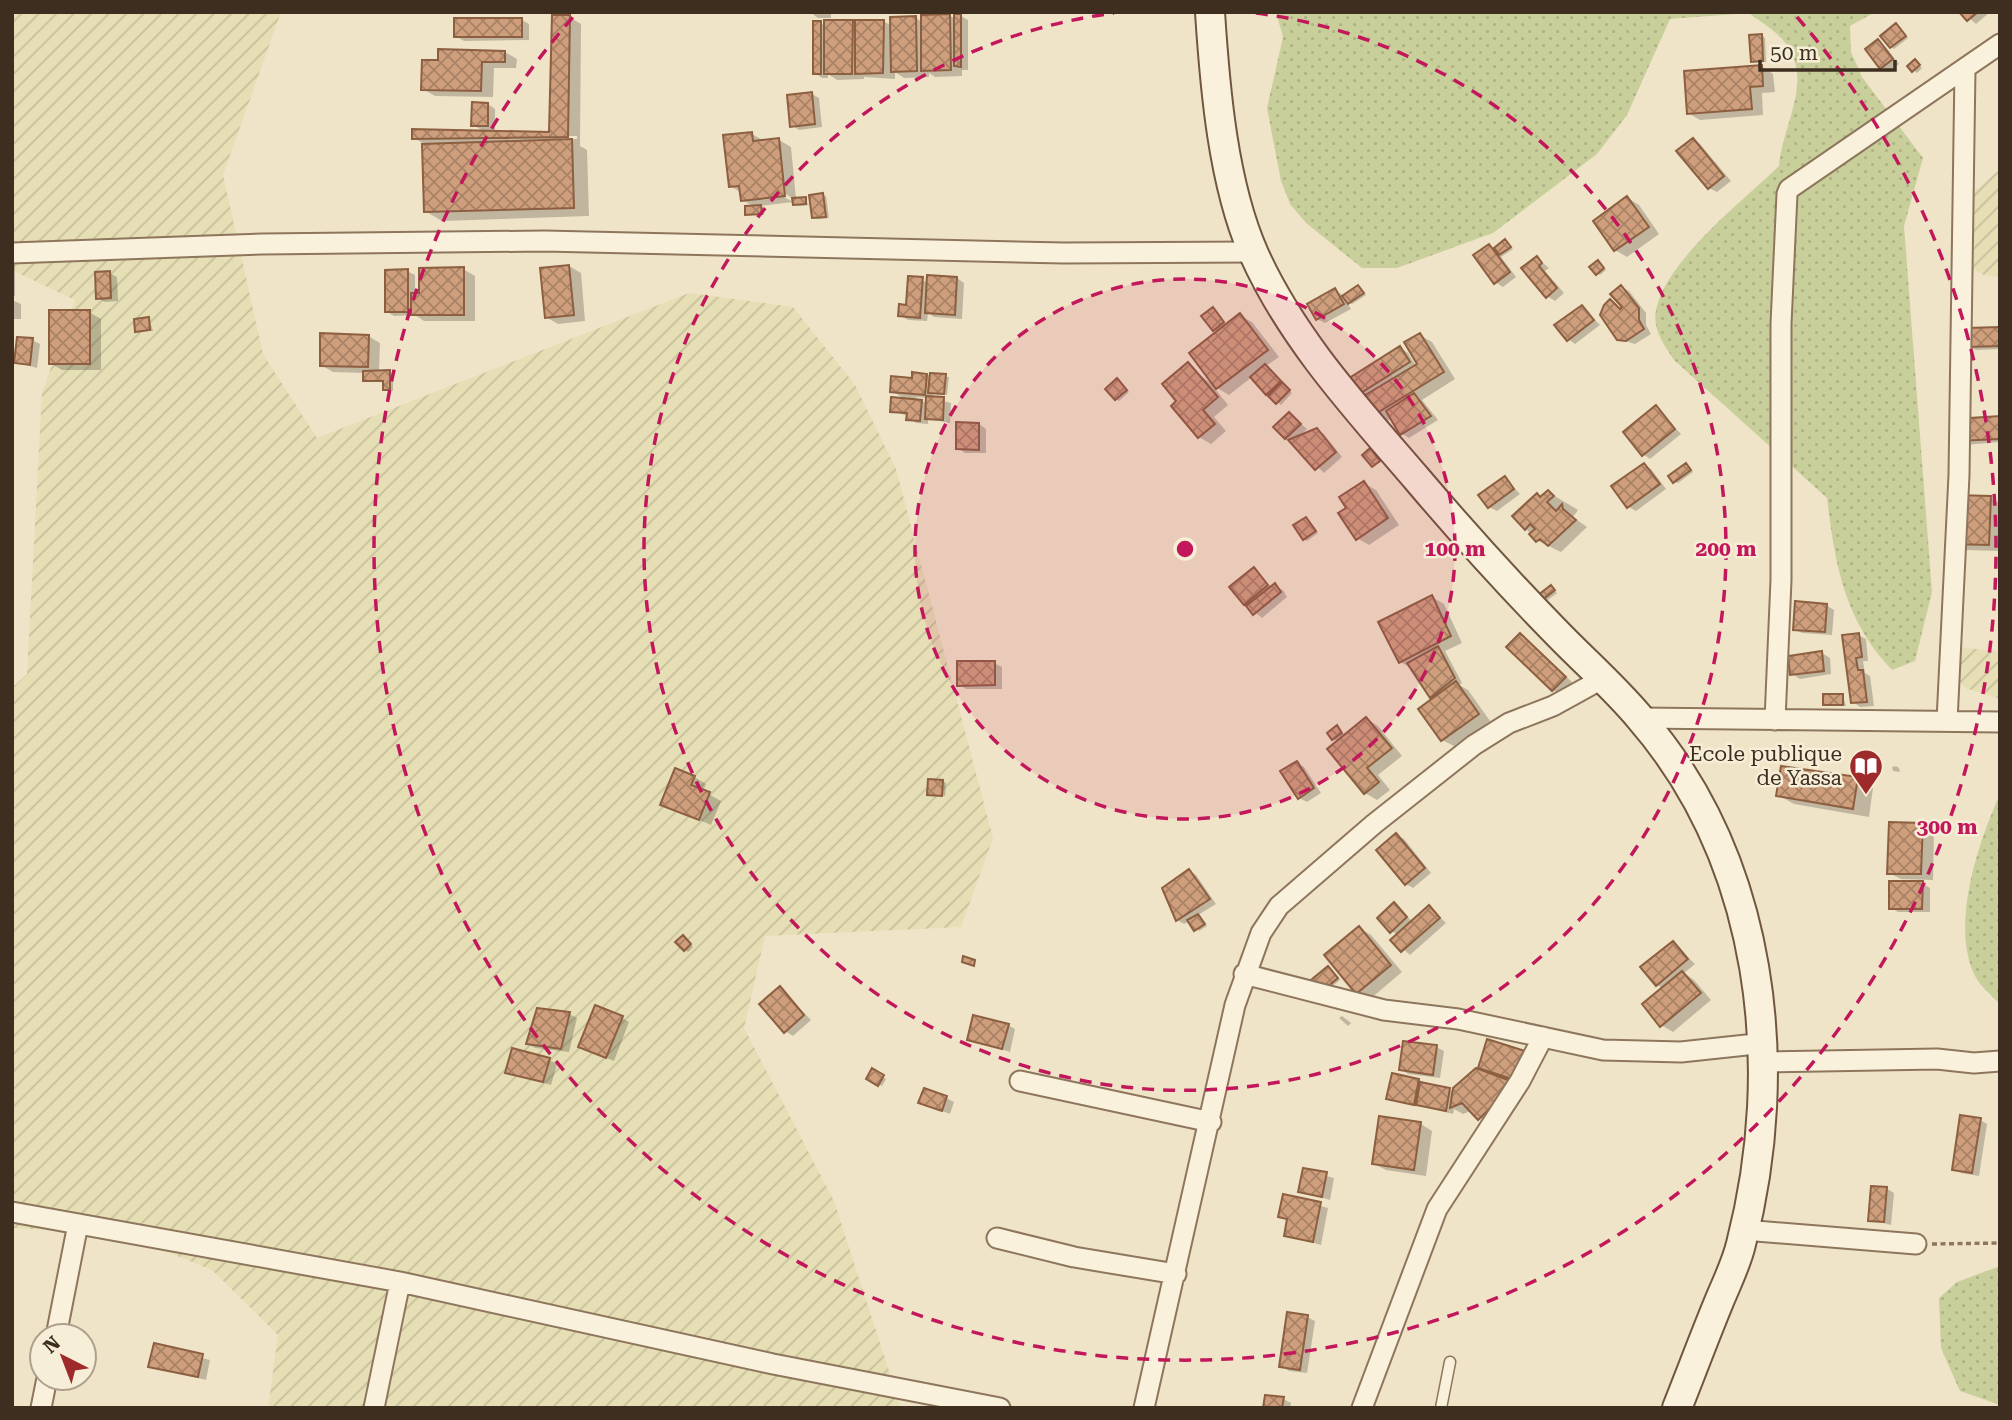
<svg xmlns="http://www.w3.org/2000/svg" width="2012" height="1420" viewBox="0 0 2012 1420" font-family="'Roboto Serif',serif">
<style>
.farmland{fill:url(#farmland-furrows)}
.grass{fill:url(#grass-dots)}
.shadow{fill:#0003;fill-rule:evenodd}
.building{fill:url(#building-cross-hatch);stroke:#8d5f41;stroke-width:2}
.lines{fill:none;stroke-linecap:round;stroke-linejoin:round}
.lane-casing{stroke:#8d765c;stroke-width:13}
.street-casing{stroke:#8d765c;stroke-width:23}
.secondary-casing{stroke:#6f573f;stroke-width:32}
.path{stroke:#8d765c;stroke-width:3.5;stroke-dasharray:5 3.5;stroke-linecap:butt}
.lane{stroke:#faf1dc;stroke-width:10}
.street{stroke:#faf1dc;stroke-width:19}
.secondary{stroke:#faf1dc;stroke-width:28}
.ring{fill:none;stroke:#c2185b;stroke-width:3.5;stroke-dasharray:12 9}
.labels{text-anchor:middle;stroke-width:5;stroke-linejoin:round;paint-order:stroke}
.poi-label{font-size:21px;fill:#3d2e20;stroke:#f7eed8;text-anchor:end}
.centre{fill:#c2185b;stroke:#f7eed8;stroke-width:3.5}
.ring-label{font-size:21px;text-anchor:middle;font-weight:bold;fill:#c2185b;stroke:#f7eed8;stroke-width:5;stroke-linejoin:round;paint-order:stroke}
</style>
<defs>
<pattern id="farmland-furrows" width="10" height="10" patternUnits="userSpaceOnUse" patternTransform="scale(1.75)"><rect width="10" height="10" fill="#e6deb5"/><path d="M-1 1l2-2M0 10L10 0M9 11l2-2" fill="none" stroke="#c6bf9b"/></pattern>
<pattern id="grass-dots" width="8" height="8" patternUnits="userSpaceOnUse" patternTransform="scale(1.75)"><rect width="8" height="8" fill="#c9cf9b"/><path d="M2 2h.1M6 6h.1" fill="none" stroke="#aeb285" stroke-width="1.8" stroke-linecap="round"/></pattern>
<pattern id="building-cross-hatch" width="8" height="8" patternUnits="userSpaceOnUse" patternTransform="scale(1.75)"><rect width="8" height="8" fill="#cf9f7d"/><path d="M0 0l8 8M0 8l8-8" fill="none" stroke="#a98266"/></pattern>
</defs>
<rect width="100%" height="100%" fill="#f0e4c8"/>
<path class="farmland" d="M12 12H281L223 175 263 354 317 438 689 293 793 307 855 385 896 469 993 838 961 927 765 936 744 1028 834 1201 901 1408H268L278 1335 212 1270 123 1234 12 1228V688L27 674 42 393 75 300 12 270Z
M2000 169V277L1984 275 1961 264 1972 193Z
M1961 647 2000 652V699L1965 688 1950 669Z"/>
<path class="grass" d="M1276 12H1875L1850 26 1851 52 1862 77 1923 158 1904 226 1932 592 1915 661 1892 670C1844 620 1835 564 1827 498L1674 360C1664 345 1652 329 1656 310 1667 259 1741 203 1779 166 1782 126 1813 83 1787 45 1779 33 1761 22 1749 13L1670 19 1627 115 1597 154 1493 233 1397 268H1362L1306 223 1290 204 1281 181 1267 108 1283 37Z
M2000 794V1004C1992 996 1980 986 1975 976 1950 926 1978 843 2000 794Z
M2000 1266V1405L1960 1391 1941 1348 1939 1298 1957 1282Z"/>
<path class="shadow" d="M810 12H831V18H818Z
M1962 12H1990L1976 24Z
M950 16 956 19 961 16 968 20V70H962V76L935 77 929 73V77L904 78 895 72V79L864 77V79L837 80 828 74V78H822L815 73 820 23 826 26 883 21 892 26 916 18 922 22Z
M569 17 581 24 580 146 587 150 589 216 442 221 425 211 428 146 414 138 485 132 473 125 488 104 495 109V132L551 133ZM561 136H577V139H561Z
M522 20 529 24V40L464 41 456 36Z
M1896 25 1908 38 1894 49 1891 47Z
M1762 36 1765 38 1766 62H1756L1753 61Z
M1878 42 1885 46 1899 64 1889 72 1881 67Z
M505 52 517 59 516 68H494L493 97 435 96 423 89 439 62Z
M1915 61 1922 68 1917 73 1909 66Z
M1762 67 1773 74 1775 92 1762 93 1763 115 1700 120 1688 113Z
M812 94 819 98 822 127 799 130 792 125Z
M752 134 764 141 779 140 791 147 796 199H805L809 205 798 206 794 199 779 190 777 193 793 202 760 206 764 208V215L747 214 755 207 742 200V193L730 186Z
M1693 140 1700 144 1731 181 1717 192 1709 188Z
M822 195 826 196 829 218 817 219 814 217Z
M1628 198 1639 205 1659 234 1627 257 1615 250Z
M1505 241 1513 249 1501 257 1516 277 1503 287 1495 282 1489 246 1495 249Z
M1537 258 1549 268 1545 271 1564 293 1555 301 1547 296Z
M1598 262 1606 270 1600 275 1597 273Z
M12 263 15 265V296H12Z
M569 266 581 273 585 321 558 324 546 317Z
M463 269 475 276V321H424L415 315 394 316 386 311 407 271 415 275V295H420Z
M109 273 117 277 118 301 105 302 98 298Z
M910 278 928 282 957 278 964 283 962 319 934 317 928 313 927 321 908 320 900 315 908 307Z
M1358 287 1366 295 1352 304 1346 301 1351 309 1325 323 1317 319 1335 290 1344 296Z
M1621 287 1629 291 1646 313V325L1651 334 1635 344 1619 339 1611 301 1622 310 1625 307Z
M12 300 21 304V319H12Z
M1582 307 1600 325 1575 344 1568 339Z
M1213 309 1227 326 1240 316 1252 322 1279 357 1266 366 1292 393 1281 405 1252 377 1229 395 1212 385 1228 405 1214 417 1226 431 1211 444 1199 437 1173 406 1179 402 1188 365 1209 382 1212 380 1219 332 1214 329Z
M89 312 101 319V370H62L50 363Z
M149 319 153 331H137Z
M2000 329V349L1976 350 1968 346Z
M1420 335 1432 342 1455 379 1422 400 1438 420 1409 438 1401 433 1392 418 1387 421 1375 414 1357 395 1400 348 1408 353 1416 366 1419 364Z
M368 336 380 343 379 372 393 374V391L385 389V382L364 380 365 373 333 372 321 365Z
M32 340 40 344 37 368 16 362Z
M927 375 949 377 947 395 933 394 932 398 951 403 950 423 928 419V424L916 423 908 416 892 411 906 400 892 391ZM915 397 928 398 927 404Z
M1120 382 1129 392 1119 401 1116 399Z
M1656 408 1681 434 1650 459 1643 454Z
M1289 414 1307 429 1299 437 1317 430 1324 434 1342 457 1324 473 1276 427Z
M2000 418V442L1965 445 1958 440Z
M979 424 986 429V453H965L958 448Z
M1644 465 1651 469 1666 489 1636 511 1629 507 1614 487Z
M1687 465 1693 472 1678 483 1675 482Z
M1505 478 1520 494 1497 511 1489 507Z
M1364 483 1376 490 1399 525 1369 545 1357 538Z
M1548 492 1578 510 1573 517 1587 527 1561 552 1538 541 1526 529 1537 495 1542 498Z
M1990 498 2000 503V551L1965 550 1953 543Z
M1307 519 1318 533 1307 541 1304 539Z
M1254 570 1272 588 1275 586 1283 590 1287 597 1262 618 1245 604Z
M1551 587 1557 593 1545 602 1542 600Z
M1432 597 1444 604 1462 643 1445 651 1462 683 1459 685 1468 690 1490 721 1454 746 1442 740 1435 699 1413 669 1400 662Z
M1826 605 1834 610 1832 635 1802 633 1794 629Z
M1521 635 1572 682 1560 694 1553 690Z
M1858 635 1866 639 1868 661H1863L1865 673 1870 676 1874 706 1860 707 1853 702 1844 636Z
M1822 653 1830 658 1831 674 1800 679 1792 674Z
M994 663 1002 667V689H966L959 685Z
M1843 696 1846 706 1825 704Z
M1367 719 1378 726 1402 756 1378 775 1390 790 1377 800 1365 793 1338 742 1333 739 1337 727 1345 736Z
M1297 763 1304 767 1321 793 1307 802 1299 798Z
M1896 766 1899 768 1900 772 1893 771 1892 767Z
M694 777 706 784 703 791 721 801 711 825 662 804Z
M1857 779 1873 788 1869 817 1794 804 1778 795Z
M943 781 946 783 945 796 929 794Z
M1922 824 1934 831 1933 880 1901 879 1889 873Z
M1396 835 1404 839 1431 873 1413 888 1406 884Z
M1189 871 1196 875 1216 904 1198 915 1207 926 1199 931 1190 921 1184 924 1177 920Z
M1920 882 1930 888V912H1898L1891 908Z
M1394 905 1413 922 1429 907 1446 923 1410 955 1393 940 1398 935 1391 931Z
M1359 928 1371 935 1402 972 1369 1000 1357 993Z
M686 939 693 947 688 952 685 950Z
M1673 943 1695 964 1684 973 1694 980 1711 1000 1673 1032 1661 1025 1664 989 1657 985Z
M1331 970 1340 980 1325 992Z
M780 988 811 1020 793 1036 785 1031Z
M569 1014 577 1018 569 1052 535 1048 528 1044Z
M1342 1016 1351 1023 1348 1026 1339 1018Z
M622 1018 629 1022 614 1061 580 1047Z
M1008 1025 1015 1029 1010 1052 969 1039Z
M1436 1047 1444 1051 1440 1078 1408 1074 1400 1069Z
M1531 1057 1523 1083 1497 1074 1495 1077 1526 1091 1491 1126 1471 1111 1463 1114 1454 1109 1453 1114 1388 1098 1419 1080 1454 1092 1491 1076 1480 1067Z
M549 1060 557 1064 551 1085 507 1072Z
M872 1071 886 1079 882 1086 868 1078Z
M946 1098 954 1102 950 1114 921 1103Z
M1980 1120 1987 1124 1979 1176 1961 1173 1954 1169Z
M1421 1124 1432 1131 1426 1176 1386 1170 1374 1164Z
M1304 1170 1334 1178 1330 1200 1300 1191Z
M1886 1188 1894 1193 1891 1225 1870 1220Z
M1285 1196 1328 1208 1321 1245 1286 1235 1289 1221 1280 1216Z
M1307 1317 1315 1321 1307 1373 1289 1371 1281 1366Z
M155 1345 210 1360 206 1380 150 1366Z
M1283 1399 1291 1403 1290 1408H1265Z"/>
<path class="building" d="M1959 12H1978L1967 21Z
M950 14 951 70 921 71V15Z
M954 14H961V67L954 66Z
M552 15H570L568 137 412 139V129L549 132Z
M916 16 917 71 891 72 890 17Z
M454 18H522V37H454Z
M824 20H853L852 74H824Z
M855 20H884L883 73 855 74Z
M813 21H821V74H813Z
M1896 23 1906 36 1890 48 1880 36Z
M1762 34 1763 61 1751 62 1749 35Z
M1878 39 1893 59 1880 69 1865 49Z
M438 49 505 51V62H482L481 91 421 90 422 60H438Z
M1915 59 1920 65 1912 72 1907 66Z
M1762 65 1763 86 1750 87 1752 109 1687 114 1684 71Z
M812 92 815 124 790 127 787 95Z
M472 102 488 103V126H471Z
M752 132 753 141 779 138 785 196 741 201 739 186 729 187 723 135Z
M1693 138 1724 176 1708 189 1676 151Z
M572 139 574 208 424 212 422 144Z
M823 193 826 217 812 218 809 195Z
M1627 196 1649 227 1614 251 1593 221Z
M806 197V204L793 205 792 198Z
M761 205 762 214 745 215V206Z
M1505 239 1511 247 1499 255 1494 248Z
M1489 244 1510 272 1494 284 1473 255Z
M1537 256 1542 263 1539 266 1557 288 1546 298 1521 268Z
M1598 260 1604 268 1596 275 1589 267Z
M569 265 574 315 545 318 540 268Z
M464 267V315H411V293H419V268Z
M408 269V312H385V270Z
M110 271 111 298 96 299 95 272Z
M927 275 957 277 955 315 925 313Z
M908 276 923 277 920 318 898 316 899 304 906 305Z
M1358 285 1364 293 1348 304 1342 296Z
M1621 285 1639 308V320L1644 329 1626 341 1617 340 1600 315 1604 305 1610 299 1620 309 1622 307 1610 294Z
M1335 288 1344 304 1316 320 1307 304Z
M1582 305 1594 320 1567 341 1554 325Z
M1213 307 1224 322 1213 331 1201 316Z
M49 310H90V364H49Z
M1240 313 1268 350 1216 389 1189 353Z
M149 317 150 330 135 332 134 319Z
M2000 327V346L1967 347 1966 328Z
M320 333 369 335 368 367 320 366Z
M1420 333 1444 372 1374 415 1362 397 1417 364 1404 342Z
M17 337 33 338 30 365 14 363Z
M1400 346 1410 362 1356 396 1346 380Z
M1188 362 1218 397 1203 410 1215 424 1198 438 1171 406 1176 401 1162 384Z
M1265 364 1281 381 1266 395 1250 377Z
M390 370V390H383V381H363V371Z
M912 372 927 374 925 395 890 392 891 376 912 378Z
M930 373 946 374 944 394 928 393Z
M1117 378 1127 390 1115 400 1105 389Z
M1282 382 1290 390 1276 404 1268 396Z
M1414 393 1431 416 1400 435 1386 411Z
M926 396 944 397 943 420 925 419Z
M891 397 922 400 920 421 906 420 907 413 890 412Z
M1656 405 1675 429 1642 456 1623 432Z
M1289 412 1301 424 1285 439 1273 427Z
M2000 416V439L1956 441 1954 419Z
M956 422 979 423V450L956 449Z
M1317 428 1336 452 1315 470 1288 440Z
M1370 448 1380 461 1372 467 1362 455Z
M1644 463 1660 484 1627 508 1611 486Z
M1686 463 1691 470 1673 483 1668 476Z
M1505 476 1514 489 1488 508 1478 495Z
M1364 481 1388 518 1356 540 1338 513 1346 508 1339 497Z
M1548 490 1554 496 1547 502 1556 511 1562 504 1563 509 1576 520 1548 546 1540 539 1536 542 1529 534 1535 529 1530 524 1525 530 1512 516 1537 493 1540 497Z
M1954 495 1991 496 1989 545 1952 544Z
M1306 517 1316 531 1303 540 1293 525Z
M1254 567 1268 585 1244 605 1229 587Z
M1275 583 1281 592 1253 615 1246 606Z
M1551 585 1555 590 1541 601 1537 596Z
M1432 595 1451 636 1399 663 1378 622Z
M1795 601 1827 604 1825 632 1793 630Z
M1520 633 1566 677 1552 691 1506 647Z
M1859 633 1862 657 1856 658 1858 670H1863L1867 702 1851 703 1842 635Z
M1438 646 1455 678 1430 698 1407 663Z
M1822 651 1824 671 1790 675 1788 656Z
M957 661H995V685L957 686Z
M1456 681 1479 714 1441 741 1418 709Z
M1823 694H1843V705H1823Z
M1366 717 1392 748 1367 768 1379 782 1364 794 1327 749Z
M1337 725 1342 733 1332 740 1327 733Z
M1297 761 1314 788 1298 799 1280 771Z
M1781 766 1858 777 1853 809 1776 796Z
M675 768 695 776 691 785 710 792 699 820 660 805Z
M928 779 943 780 942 796 927 795Z
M1889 822 1923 823 1921 874H1887Z
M1396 833 1425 868 1405 885 1376 850Z
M1189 869 1210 899 1176 921 1162 888Z
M1889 881H1923L1922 909H1889Z
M1394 902 1407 917 1390 933 1377 918Z
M1429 905 1440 918 1401 952 1390 940Z
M1198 914 1205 924 1194 931 1187 920Z
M1359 926 1391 965 1356 994 1324 955Z
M683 935 691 944 684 951 675 942Z
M1673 941 1688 959 1656 986 1640 967Z
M963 956 975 960 974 966 962 962Z
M1328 966 1338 978 1321 992 1311 980Z
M1682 971 1701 993 1660 1027 1642 1004Z
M780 986 804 1015 784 1033 759 1004Z
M595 1005 623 1016 606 1058 578 1047Z
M537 1008 570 1012 561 1049 526 1044Z
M973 1015 1009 1024 1002 1049 967 1040Z
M1487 1039 1525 1051 1515 1080 1478 1068Z
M1403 1041 1437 1045 1433 1075 1399 1070Z
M512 1048 550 1058 543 1082 505 1073Z
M872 1068 884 1075 878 1086 866 1079Z
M1476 1068 1516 1083 1478 1120 1462 1103 1450 1108 1453 1088Z
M1392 1073 1419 1079 1414 1105 1386 1099Z
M1420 1082 1450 1088 1446 1111 1416 1105Z
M924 1088 947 1096 942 1111 918 1103Z
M1960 1115 1981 1118 1972 1173 1952 1170Z
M1379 1116 1421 1122 1414 1170 1372 1164Z
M1303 1168 1327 1172 1322 1197 1298 1192Z
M1871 1186 1887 1187 1884 1222 1868 1221Z
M1283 1194 1321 1202 1313 1242 1284 1236 1287 1219 1278 1217Z
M1287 1312 1308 1315 1300 1370 1279 1367Z
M154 1343 203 1354 198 1377 148 1367Z
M1265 1395 1284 1397 1282 1408H1263Z"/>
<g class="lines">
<g class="lane-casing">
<path id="lane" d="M1441 1408 1450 1362"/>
</g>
<g class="street-casing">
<path id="street" d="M12 253 262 244 544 241 1064 253 1253 252
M1641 718 2000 722
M1775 720 1781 580V324L1787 194 1789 189 2000 44
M1947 721 1959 475 1965 69
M1244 974 1384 1010 1458 1019 1603 1050 1681 1052 1765 1043
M1763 1062 1937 1059 1974 1063 2000 1061
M1020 1081 1211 1122
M12 1212 400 1282 374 1408
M1744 1230 1916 1244
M997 1238 1074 1257 1176 1274
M400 1282 773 1364 1000 1408
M56 1336 78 1224
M41 1408 47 1378
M1144 1408 1235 1005 1261 933 1279 906 1374 824 1474 745 1509 723 1553 706 1602 679
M1362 1408 1437 1209 1520 1081 1543 1037"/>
</g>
<g class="secondary-casing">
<path id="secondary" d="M1210 12C1215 89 1223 184 1254 254 1292 339 1357 409 1417 479 1462 532 1508 583 1556 632 1584 661 1615 688 1640 718 1764 861 1787 1066 1741 1244 1736 1265 1726 1284 1718 1304 1704 1338 1691 1373 1677 1408"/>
</g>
<path class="path" d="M1932 1244 2000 1243"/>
<use href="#lane" class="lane"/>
<use href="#street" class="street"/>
<use href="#secondary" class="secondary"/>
</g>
<circle cx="1185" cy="549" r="270" fill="#c2185b" fill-opacity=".12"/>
<g class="ring">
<circle cx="1185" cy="549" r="270"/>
<path d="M1256 13A541 541 0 1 1 1114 13"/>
<path d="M1797 17A811 811 0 1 1 573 17"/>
</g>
<defs>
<g id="library-pin" transform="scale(1.75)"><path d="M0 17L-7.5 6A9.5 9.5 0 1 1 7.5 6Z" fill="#9e2a2b" stroke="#f7eed8"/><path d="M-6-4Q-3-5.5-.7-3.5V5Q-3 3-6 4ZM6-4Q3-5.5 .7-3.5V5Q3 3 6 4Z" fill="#fff"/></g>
</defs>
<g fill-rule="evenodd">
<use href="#library-pin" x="1866" y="766"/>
</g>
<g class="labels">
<g class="poi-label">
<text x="1842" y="761">Ecole publique<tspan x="1842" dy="24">de Yassa</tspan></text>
</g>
</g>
<circle cx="1185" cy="549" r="10" class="centre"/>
<g class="ring-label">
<text x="1455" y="556">100 m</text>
<text x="1726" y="556">200 m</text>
<text x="1947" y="834">300 m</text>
</g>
<rect width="2012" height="1420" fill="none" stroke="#3d2e20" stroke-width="28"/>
<g transform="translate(63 1357) rotate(318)"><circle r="33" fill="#f7eed8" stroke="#ada18e" stroke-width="2"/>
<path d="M0-5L12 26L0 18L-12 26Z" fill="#9e2a2b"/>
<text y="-10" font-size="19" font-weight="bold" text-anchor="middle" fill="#3d2e20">N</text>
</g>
<path d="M1760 60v10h135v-10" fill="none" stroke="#3d2e20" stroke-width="3.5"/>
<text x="1770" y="60" font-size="21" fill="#3d2e20" stroke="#f7eed8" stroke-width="5" paint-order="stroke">50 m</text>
</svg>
